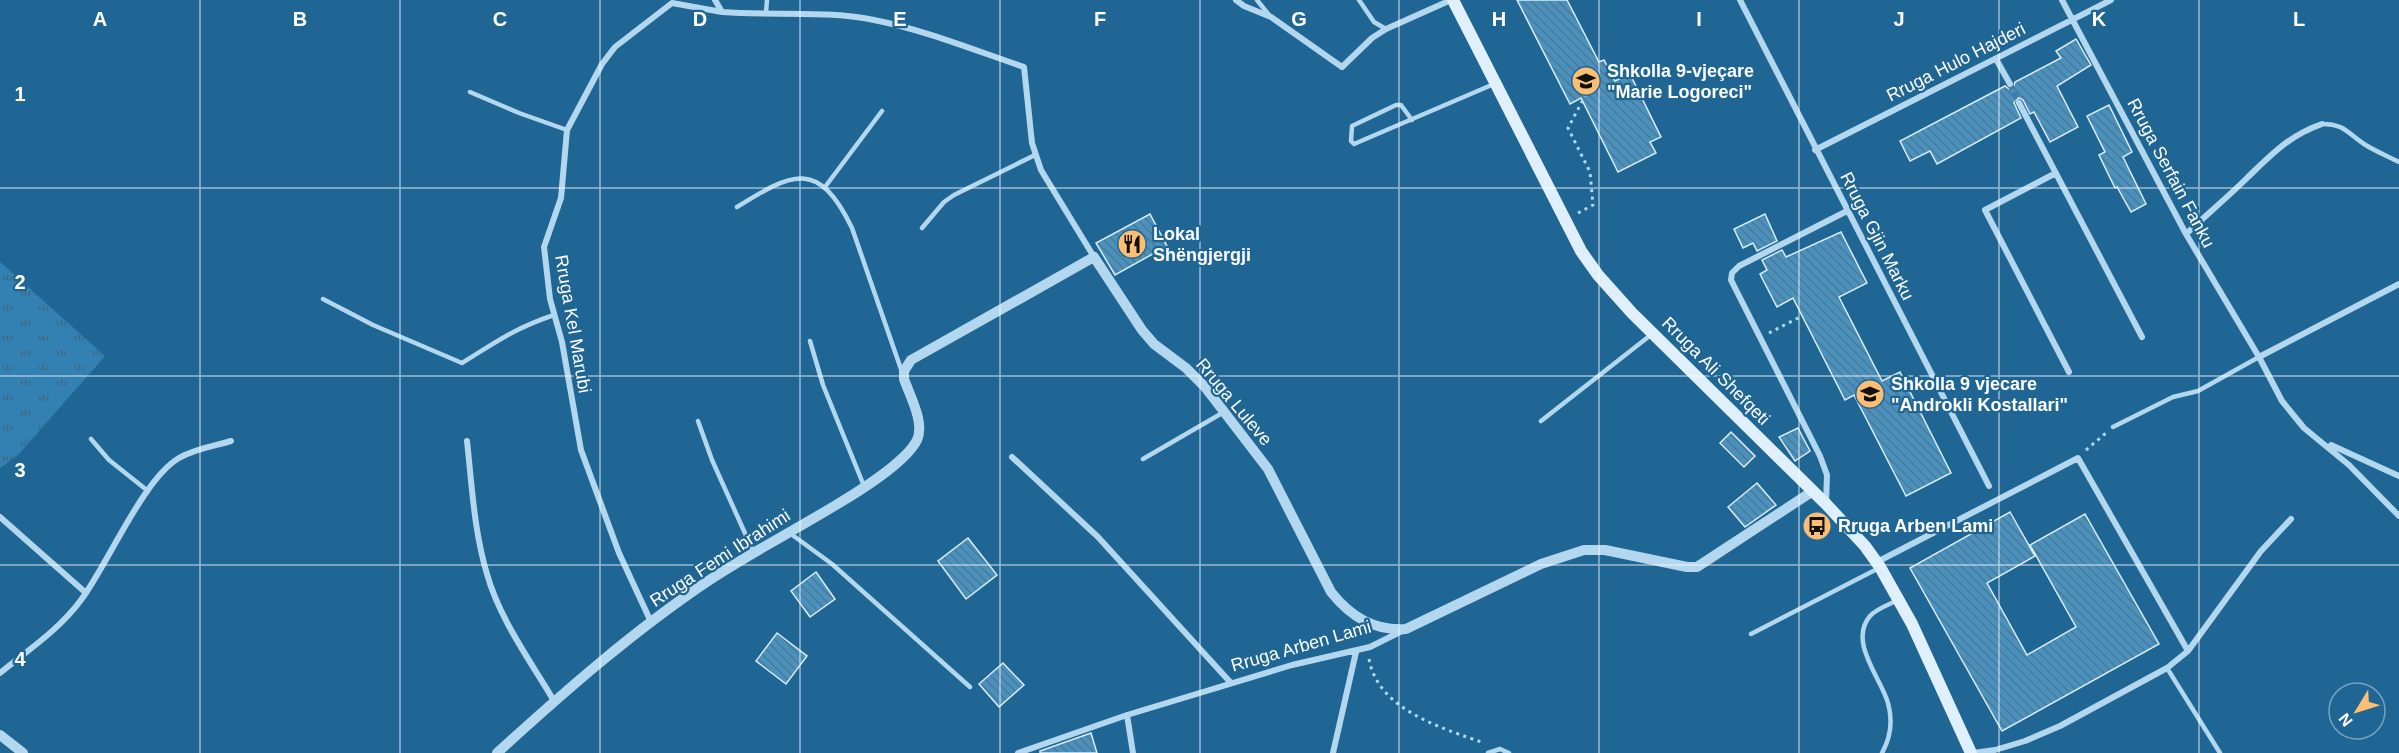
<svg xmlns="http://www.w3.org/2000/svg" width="2399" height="753" viewBox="0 0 2399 753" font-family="Arial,sans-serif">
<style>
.grass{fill:url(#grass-tufts)}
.building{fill:url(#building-back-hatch);stroke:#d8edfa;stroke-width:1.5}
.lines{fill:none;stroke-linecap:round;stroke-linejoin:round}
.minor-tunnel{stroke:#417da5;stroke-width:6;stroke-dasharray:6 3;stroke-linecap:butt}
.path{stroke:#b2d7ee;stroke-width:3;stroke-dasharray:3 4.5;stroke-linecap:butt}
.service{stroke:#b2d7ee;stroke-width:4.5}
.minor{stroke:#b2d7ee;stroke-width:6}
.tertiary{stroke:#b2d7ee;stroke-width:10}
.secondary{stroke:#dfeffb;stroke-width:12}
.grid{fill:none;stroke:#fff;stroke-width:1.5;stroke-opacity:0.55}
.labels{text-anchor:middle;stroke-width:4.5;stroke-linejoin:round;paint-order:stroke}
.street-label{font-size:18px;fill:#fff;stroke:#1f6695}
.poi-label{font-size:18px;font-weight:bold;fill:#fff;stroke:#1f6695;text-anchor:start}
.grid-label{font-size:20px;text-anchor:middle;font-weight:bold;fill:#fff;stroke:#1f6695;stroke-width:4.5;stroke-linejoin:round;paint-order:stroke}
</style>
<defs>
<pattern id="grass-tufts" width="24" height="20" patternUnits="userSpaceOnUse" patternTransform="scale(1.5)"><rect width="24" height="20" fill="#3381b2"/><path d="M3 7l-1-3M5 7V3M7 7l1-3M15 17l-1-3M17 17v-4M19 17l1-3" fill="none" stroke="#3e6984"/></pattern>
<pattern id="building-back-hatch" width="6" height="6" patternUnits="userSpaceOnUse" patternTransform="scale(1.5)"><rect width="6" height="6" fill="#4b91bd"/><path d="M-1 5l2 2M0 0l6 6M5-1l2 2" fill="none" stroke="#4b7995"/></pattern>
</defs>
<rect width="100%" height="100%" fill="#1f6695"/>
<path class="grass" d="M0 262 105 356 19 454 0 468Z"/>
<path class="building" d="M1517 0H1567L1599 62 1604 60 1615 81 1630 74 1661 137 1650 142 1656 153 1618 172 1581 98 1570 104Z
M2076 39 2091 65 2057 86 2078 127 2050 142 2034 112 2030 114 2023 100 2019 98 2014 103 2021 118 1937 164 1930 151 1910 161 1900 141 2005 86 2009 89 2013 88 2015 82 2061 58 2056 51Z
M2109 105 2132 152 2123 157 2146 204 2131 212 2117 187 2115 188 2099 155 2105 152 2087 116Z
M1150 214 1167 246 1115 275 1096 243Z
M1765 214 1777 241 1757 251 1753 243 1743 248 1734 229Z
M1841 232 1867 283 1839 297 1882 381 1900 372 1951 473 1906 496 1854 395 1845 400 1793 298 1777 307 1760 274 1767 270 1762 260 1782 250 1786 257Z
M1798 428 1810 451 1795 461 1779 437Z
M1731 432 1755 456 1744 467 1720 443Z
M1757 483 1776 505 1745 527 1728 507Z
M2010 512 2035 556 1987 583 2027 655 2076 627 2030 545 2085 514 2159 644 2002 731 1910 568Z
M968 538 997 575 966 599 938 561Z
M816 572 835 599 810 617 791 591Z
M777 633 807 656 786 684 756 661Z
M1003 663 1024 685 999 707 979 684Z
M1091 733 1097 753H1040V751Z"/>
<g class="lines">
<path class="minor-tunnel" d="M2010 84 2019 103"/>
<path class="path" d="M1578 213 1593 205 1590 172 1568 128 1585 96
M1769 333 1802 316
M2086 450 2106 433
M1369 659C1378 710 1442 728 1484 743"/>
<path class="service" d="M1257 0 1269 15
M1359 0 1374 22 1386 29
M766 12 767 0
M470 92 519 113 567 130
M1412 120 1401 105H1396L1352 126 1351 141 1354 144 1494 84
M2322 124C2345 124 2347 133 2364 144 2375 151 2387 156 2399 162
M825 187 882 111
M737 207C792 173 818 158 852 228L902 372
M922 228 944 202 954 195 1035 155
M323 299 373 325 462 363C496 342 515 328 554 315
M810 341 823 385 864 486
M698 421 712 460 753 551
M1541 421 1652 334
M2113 427 2173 397 2198 391 2259 357
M91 439 109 460 148 491
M1143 459 1224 412
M791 534 832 564 970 687
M1751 634 1879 568
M2167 668 2220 753
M1488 753 1500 749 1509 753
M1882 753C1891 737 1893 721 1888 703 1881 678 1848 642 1870 616 1876 609 1890 604 1898 600"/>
<path class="minor" d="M715 0 722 12C773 16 824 10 874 20 925 30 974 50 1024 67L1032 143 1041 170 1094 257
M1236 0 1244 6 1271 17 1342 67 1372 38 1386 29 1451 0
M1740 0 1989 486
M2062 0 2186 234 2259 357 2282 401 2304 428 2349 465 2399 516
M1996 59 2010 84
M2019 103 2142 337
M1815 150 2111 0
M2056 173 1985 210 2069 372
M2186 234C2206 215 2228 197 2248 177 2272 154 2290 135 2322 124
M2259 357 2399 284
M467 441C472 486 474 531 487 574 499 618 531 662 554 701
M2331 445 2399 476
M1012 457 1098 537 1231 683
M1826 504 1827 475 1820 456 1731 280 1732 273 1739 266 1847 211
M0 517 86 593
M1877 562 2078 458 2188 651
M651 622 619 553 581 450 562 342 550 299 544 247 561 198 567 130 602 64 615 47 672 3 722 12
M0 673C28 650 59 630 81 600 108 564 143 479 179 458 194 449 214 446 231 441
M1127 715 1133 753
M1018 753 1127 715 1292 665 1370 647 1402 631
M1333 753 1356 652
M1973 753 1995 750 2025 741 2060 726 2167 668 2188 651 2261 551 2291 519"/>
<path class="tertiary" d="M0 735 23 753
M497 753C564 692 632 632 708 581 749 554 793 531 836 505 858 492 906 462 917 440 925 423 910 396 904 379V371L911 360 1094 257 1142 330 1154 344 1186 368 1205 387 1268 469 1331 592C1351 617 1374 631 1406 629L1541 564 1584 550H1605L1687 567H1697L1813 491"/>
<path class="secondary" d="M1453 0 1581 251 1598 275 1632 313 1826 504 1865 546 1880 567 1912 624 1971 753"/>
</g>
<path class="grid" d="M200 0V753M400 0V753M600 0V753M800 0V753M1000 0V753M1200 0V753M1399 0V753M1599 0V753M1799 0V753M1999 0V753M2199 0V753M0 188H2399M0 376H2399M0 565H2399"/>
<defs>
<g id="school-disc" transform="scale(1.5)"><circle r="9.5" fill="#fcbe72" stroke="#1f6695"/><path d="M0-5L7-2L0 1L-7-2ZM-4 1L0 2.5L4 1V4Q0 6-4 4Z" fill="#111"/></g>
<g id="restaurant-disc" transform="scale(1.5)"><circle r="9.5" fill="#fcbe72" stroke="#1f6695"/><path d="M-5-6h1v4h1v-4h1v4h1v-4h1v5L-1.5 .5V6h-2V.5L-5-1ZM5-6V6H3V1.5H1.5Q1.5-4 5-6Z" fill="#111"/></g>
<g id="bus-disc" transform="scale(1.5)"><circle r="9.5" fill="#fcbe72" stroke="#1f6695"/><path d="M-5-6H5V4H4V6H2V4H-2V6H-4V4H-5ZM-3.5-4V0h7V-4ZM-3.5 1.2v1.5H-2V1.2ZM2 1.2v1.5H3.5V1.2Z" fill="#111"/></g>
</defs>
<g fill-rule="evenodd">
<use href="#school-disc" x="1586" y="81"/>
<use href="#restaurant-disc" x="1132" y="244"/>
<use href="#school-disc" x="1870" y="394"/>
<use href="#bus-disc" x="1817" y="526"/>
</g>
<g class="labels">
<g class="street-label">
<text transform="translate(1956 62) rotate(-27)" y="6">Rruga Hulo Hajderi</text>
<text transform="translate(2171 173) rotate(62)" y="6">Rruga Serfain Fanku</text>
<text transform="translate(1877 236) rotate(63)" y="6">Rruga Gjin Marku</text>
<text transform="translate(573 324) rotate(80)" y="6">Rruga Kel Marubi</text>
<text transform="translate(1716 371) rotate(45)" y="6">Rruga Ali Shefqeti</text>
<text transform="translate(1234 402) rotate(50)" y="6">Rruga Luleve</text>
<text transform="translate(720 558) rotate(-33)" y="6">Rruga Femi Ibrahimi</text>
<text transform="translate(1301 646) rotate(-16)" y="6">Rruga Arben Lami</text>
</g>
<g class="poi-label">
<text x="1607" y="77">Shkolla 9-vjeçare<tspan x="1607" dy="21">"Marie Logoreci"</tspan></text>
<text x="1153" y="240">Lokal<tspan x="1153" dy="21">Shëngjergji</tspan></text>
<text x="1891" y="390">Shkolla 9 vjecare<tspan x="1891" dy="21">"Androkli Kostallari"</tspan></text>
<text x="1838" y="532">Rruga Arben Lami</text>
</g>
</g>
<g class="grid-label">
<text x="100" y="26">A</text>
<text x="300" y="26">B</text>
<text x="500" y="26">C</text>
<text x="700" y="26">D</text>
<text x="900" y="26">E</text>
<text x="1100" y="26">F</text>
<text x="1299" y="26">G</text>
<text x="1499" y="26">H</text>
<text x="1699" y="26">I</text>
<text x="1899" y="26">J</text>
<text x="2099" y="26">K</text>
<text x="2299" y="26">L</text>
<text x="20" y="101">1</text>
<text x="20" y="289">2</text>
<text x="20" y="477">3</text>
<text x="20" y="666">4</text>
</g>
<g transform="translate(2357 711) rotate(232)"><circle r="28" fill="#1f6695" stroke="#79a3bf" stroke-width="1.5"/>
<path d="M0-4.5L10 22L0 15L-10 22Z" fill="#fcbe72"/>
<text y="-9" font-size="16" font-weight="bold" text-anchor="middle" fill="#ffffff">N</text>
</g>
</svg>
